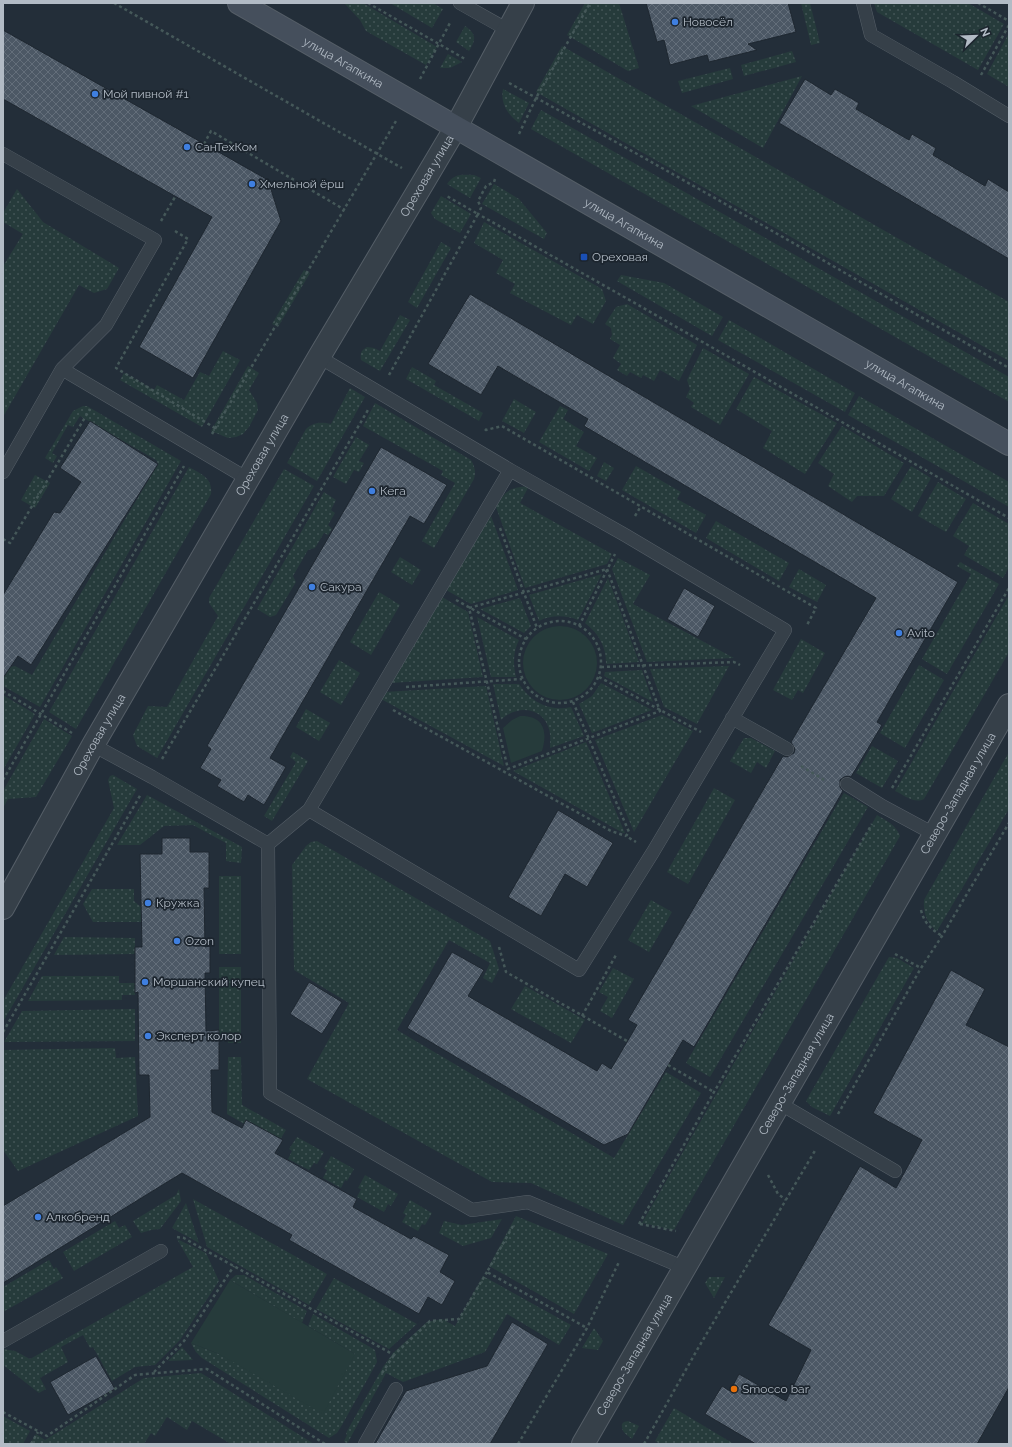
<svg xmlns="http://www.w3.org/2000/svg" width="1012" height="1447" viewBox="0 0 1012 1447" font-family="Raleway,sans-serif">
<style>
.grass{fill:url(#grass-dots)}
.park{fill:#263b3b}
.building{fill:url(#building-cross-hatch);stroke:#1e2730}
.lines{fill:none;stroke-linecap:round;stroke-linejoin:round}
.lane-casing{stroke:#555e67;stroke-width:14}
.street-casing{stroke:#555e67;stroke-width:24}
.secondary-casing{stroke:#555e67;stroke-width:24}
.path{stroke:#455859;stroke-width:2.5;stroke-dasharray:3 3;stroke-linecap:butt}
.lane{stroke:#364049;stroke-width:13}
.street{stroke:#364049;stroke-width:22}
.secondary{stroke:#454f5c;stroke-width:22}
.shop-dot{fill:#3f7fe0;stroke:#1c252e;stroke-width:1.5}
.transit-dot{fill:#1a4fb4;stroke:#1c252e;stroke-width:1.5}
.food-dot{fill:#e8710a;stroke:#1c252e;stroke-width:1.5}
.labels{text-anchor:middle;stroke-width:3.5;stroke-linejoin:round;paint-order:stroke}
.poi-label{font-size:12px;fill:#b2bbc5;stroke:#1c252e;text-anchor:start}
.street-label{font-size:12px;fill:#b2bbc5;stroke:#1c252e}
</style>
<defs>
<pattern id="grass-dots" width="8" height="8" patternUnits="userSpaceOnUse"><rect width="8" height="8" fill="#263b3b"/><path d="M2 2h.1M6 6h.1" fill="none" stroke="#435556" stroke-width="1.8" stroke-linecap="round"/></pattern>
<pattern id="building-cross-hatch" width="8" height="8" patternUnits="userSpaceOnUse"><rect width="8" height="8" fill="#4c5865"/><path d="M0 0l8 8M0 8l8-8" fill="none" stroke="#636e7a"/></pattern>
</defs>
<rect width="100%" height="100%" fill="#232e39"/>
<path class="grass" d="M344 3H363L437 47 426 65 366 31 360 20Z
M390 3H433L443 9 432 28Z
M585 3H619L639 68 628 71 567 35Z
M801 3H810L820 43 811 45Z
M874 3H968L1004 24 978 70 877 12Z
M465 26C477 34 476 40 469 51L456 42Z
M1009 33V87L987 74Z
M562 46 1009 302V361L536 92Z
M792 51 796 62 744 76 741 65Z
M448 54 462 62 450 68H440Z
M730 68 733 79 682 93 678 81Z
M802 76 763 148 691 106Z
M503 89 529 103 519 123C508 115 500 103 503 89Z
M541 110 1009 377V402L531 129Z
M474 175 481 178 470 198 447 184C455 173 462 175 474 175Z
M494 184 519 199 547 233 544 239 482 204Z
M17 189 43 222 119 268 107 289 94 293 79 285 3 417V266L23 234 3 222V213Z
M441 196 471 214 460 233 435 219 431 213Z
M484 222 602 289 606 301 593 324 577 315 571 325 510 293 515 284 496 273 503 260 474 243Z
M441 242 451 248 417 308 408 302Z
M304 270 310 273 278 327 272 324Z
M621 275 664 283 723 317 712 336 617 281Z
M627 304 697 345 679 381 660 370 654 381 643 375 641 378 630 372 627 376 617 370 621 364 613 358 620 345 610 339 612 335 611 328 605 324 616 307Z
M400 315 410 320 380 371 361 360C360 354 361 350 367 347L374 348 380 351Z
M729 320 855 393 845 412 718 340Z
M703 348 749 374 720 425 691 407 694 403 686 397 690 389 687 380Z
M223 351 240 360 202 427 120 380 124 373 154 390 157 385 184 400 200 372 209 376Z
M248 366 259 373 249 390 257 403 258 410 249 427 243 434 236 437 228 438 211 431Z
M412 367 436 381 434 385 483 413 479 421 406 379Z
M754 377 837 423 805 474 763 448 772 431 736 409Z
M350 388 365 397 317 481 287 463 306 429C314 422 321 422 331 424Z
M859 396 1009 482V507L848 415Z
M514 399 536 412 524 433 502 421Z
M375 403 471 460C475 467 476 472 474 479L434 548 422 541 455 483 441 475 443 471 363 426Z
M83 406H87L181 461 40 707 3 686V674L10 667 15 666 32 675 158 464 156 460 80 416 73 427 68 425 52 453 57 456 53 463 45 458 73 411Z
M560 406 568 410 563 419 584 432 576 446 597 458 589 471 539 442Z
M842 426 904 463 884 496H857L852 502 828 486 834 474 818 463Z
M356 437 369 445 359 461 364 463 359 472 354 470 346 484 333 477Z
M604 462 614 468 606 481 597 476Z
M636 466 681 492 677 499 706 515 696 533 622 490Z
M911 466 931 478 912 512 891 499Z
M189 467C201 474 213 478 211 494L76 729 49 712Z
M284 469 314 486 157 758 137 746 133 735 148 706 167 707 218 616 209 603V598Z
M35 475 50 483 35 508 21 500Z
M938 482 966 499 946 532 918 516Z
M529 486 520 503 612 554 607 564 525 588 496 507C506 490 508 488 529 486Z
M324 492 336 500 331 510 335 513 328 525 332 529 328 535 324 533 315 548 308 550 293 576 296 582 276 615 270 617 257 609Z
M973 503 1009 524V567L1003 578 964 555 969 546 953 536Z
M491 516 518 590 471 604 446 590Z
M716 521 789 563 779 581 706 538Z
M400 557 421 570 412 585 391 572Z
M618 558 650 575 633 604 734 658 647 662 612 569Z
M960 562 999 584 947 674 922 659 971 574 957 566Z
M799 569 826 585 817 602 789 587Z
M602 574 578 620C565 615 551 615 539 621L529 595Z
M608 578 639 662 606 664C606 646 599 634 585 623Z
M379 592 400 605 371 655 350 642Z
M1009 595V652L924 799C914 804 904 795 895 791Z
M442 597 468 612 483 677 390 683Z
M520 598 531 626 524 633 480 609Z
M477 617 519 640C513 652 513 664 516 677H491Z
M801 639 825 653 803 693 798 690 792 700 773 690Z
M339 660 360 673 341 705 320 692Z
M919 665 944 680 905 748 880 733Z
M729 666 697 724 664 707 650 669Z
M642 670 653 702 604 676 605 672Z
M601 683 652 710 592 733 579 704 592 696Z
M493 684H519C531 702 549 712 571 707L584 736 550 748C550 742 551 735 549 729 543 707 517 704 501 720Z
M486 686 504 766 381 699 384 692Z
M3 695 35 714 3 770Z
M306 709 330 723 319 741 296 727Z
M662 715 693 731 634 832 595 740Z
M44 719 72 736 36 797 8 799 3 808V791Z
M744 738H751L775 751 766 768 757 762 751 773 730 761Z
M586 742 625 833H623L513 771Z
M872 746 898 761 882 788 856 773Z
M293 752 308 761 272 821 264 816 296 762 290 757Z
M1009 752V809L937 931C927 924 923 913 924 900Z
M113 775 137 789 3 1022V1001L114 808 108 780 110 776Z
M714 788 735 800 688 884 667 872Z
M844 793 868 807 710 1077 686 1063Z
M147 795 242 847 241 863 226 861V843L193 825 164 826 140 845H117Z
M877 815C887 821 896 825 900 836L674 1230 642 1223Z
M317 841 490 941 499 969 492 983 483 978 490 963 449 940 397 1030 614 1158 666 1072 701 1093 623 1225 531 1183 492 1182 307 1079 349 1003 294 970 292 865 306 846 311 842Z
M219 876H241V954H219Z
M92 889H134V901L142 908 141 922H93L83 904Z
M651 900 672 912 649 952 628 940Z
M64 937 135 938V954L54 955Z
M889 957 897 958 914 968 830 1116 812 1107 806 1101Z
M219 967H241V1043H228V1038H219Z
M613 968 634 979 612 1018 600 1011 608 997 599 992Z
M42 976H119V983H135V995H122V1000L28 1001Z
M525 986 585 1020 571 1043 511 1009Z
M135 1009V1041L4 1042 22 1011Z
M115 1048 116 1058 135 1057 138 1116 18 1171 3 1150V1050Z
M228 1057H241L242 1105 286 1130 278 1143 227 1114Z
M297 1137 324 1152 317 1164 314 1163 309 1170 288 1159 292 1151 289 1149Z
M331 1156 354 1169 347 1181 345 1180 341 1188 323 1178 327 1170 324 1168Z
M365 1175 398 1194 391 1206 388 1204 384 1212 357 1197 361 1189 358 1188Z
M179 1189 181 1201 160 1229 151 1230 141 1233 133 1221 176 1195Z
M193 1199 327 1274 309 1305 207 1247Z
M410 1200 432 1213 425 1225 422 1224 418 1231 402 1222 406 1215 403 1213Z
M186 1203 199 1243 172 1228Z
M516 1216 608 1254 574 1314 489 1266Z
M502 1219 491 1238 463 1246 439 1233 444 1221 462 1225Z
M115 1221 119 1228 125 1225 132 1237 74 1271 63 1252Z
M177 1239 206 1253 219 1281 180 1340 155 1365 135 1367 112 1381 93 1347 90 1348 83 1335 61 1347 68 1362 40 1378 46 1389 39 1393 3 1365V1349L15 1351 30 1359 193 1267Z
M49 1260 54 1269 56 1267 63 1278 3 1312V1287Z
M236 1275H244L307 1311 302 1323 230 1280Z
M483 1276 571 1325 559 1345 507 1314 485 1352 403 1382 386 1373 347 1444 344 1441 347 1435 346 1433 383 1367 393 1353 427 1322 442 1319 455 1326Z
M709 1277H725L714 1298 705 1283Z
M334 1278 417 1324 389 1349 316 1309Z
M313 1314 375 1350 377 1362 342 1425 337 1433 329 1438 202 1358 196 1352 191 1343 219 1354H355L308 1326Z
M594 1328 603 1341 598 1350 582 1348Z
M182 1347 193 1360 168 1361Z
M201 1373 314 1444H231L192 1421 187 1430 167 1417 155 1436 151 1433 144 1444H30L36 1434 45 1440 144 1378Z
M674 1408 734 1444H660L655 1441Z
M3 1416 30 1431 23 1444H3Z
M628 1421 639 1426 632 1439C626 1434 621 1432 622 1424L624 1422Z"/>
<path class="park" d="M523 663a37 37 0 1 1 74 0a37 37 0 1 1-74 0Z
M520 716C544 715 548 732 542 751L511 763 503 728 512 720Z
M230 1280 355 1354 323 1414 219 1354 191 1343Z"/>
<path class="building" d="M646 3H788L796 32 748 44 757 50 709 62 707 55 670 65 664 40 657 42Z
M3 30 268 180 281 221 193 378 139 347 212 217 3 99Z
M805 79 831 95 835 89 859 103 856 109 909 140 912 134 936 148 933 155 985 186 988 179 1009 192V259L779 123Z
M470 294 958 582 877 722 882 725 851 777 848 776 844 777 840 780V787L843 791 694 1047 683 1040 628 1134 604 1145 407 1028 452 952 484 970 468 996 597 1071 602 1063 611 1069 637 1025 628 1020 783 756 787 757 794 753 795 749 791 742 876 598 584 426 588 419 498 366 481 395 428 364Z
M90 421 158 464 31 665 18 656 3 678V595L54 512 60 513 81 482 60 468Z
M381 447 447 485 424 524 410 516 270 758 286 767 264 805 248 795 244 802 217 786 221 780 200 768 211 749 207 746Z
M684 588 715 606 698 637 667 619Z
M558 810 613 843 587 887 565 874 541 916 508 897Z
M162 838H190V852H209V888H204L205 947 210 946V973H205L206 1031 219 1030V1070H211L212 1112 242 1128 246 1120 283 1140 275 1153 357 1199 353 1207 411 1239 414 1236 449 1255 440 1272 455 1281 442 1305 428 1297 419 1314 289 1240 292 1235 182 1173 3 1283V1206L150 1117 149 1075H139L138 992 135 993V947H142L140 854H162Z
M951 970 985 989 966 1025 1009 1047V1387L977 1444H756L705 1414 722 1386 730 1391 739 1374 786 1401 811 1350 768 1325 860 1166 896 1188 922 1140 873 1113Z
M309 982 342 1002 322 1034 290 1014Z
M512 1322 548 1344 490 1444H375L406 1391 487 1366Z
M96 1356 115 1389 68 1415 50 1382Z"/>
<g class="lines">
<g class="lane-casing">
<path id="lane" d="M460 3 508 30
M863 3 871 35 953 82 1009 116
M3 154 155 240 106 325 62 369
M319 357 510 470 309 810 579 970 653 852 785 630 625 535 510 470
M3 472 62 369 248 479
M732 718 787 749
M93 745 152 777 268 844 309 810
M847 784 882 806 934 834
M268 844 270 1093 472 1210 528 1202 685 1268
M779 1103 895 1171
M3 1341 161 1251
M365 1444 396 1389"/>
</g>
<g class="street-casing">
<g id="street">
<path id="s1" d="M3 908 93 745 319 357 424 181 456 127 523 3"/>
<path id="s2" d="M583 1444 1009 705"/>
</g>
</g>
<g class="secondary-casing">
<g id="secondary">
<path id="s3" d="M239 3 1009 444"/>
</g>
</g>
<path class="path" d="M114 3 402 168
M368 3 465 59
M978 3 1009 21
M981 75 1009 25
M420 79 451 21
M509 83C678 175 843 272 1009 368
M519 134 536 98 590 3
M204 144 211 131 345 210
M495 179 494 182 486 186 478 201 481 208 478 214 619 294 1009 518
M161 221 175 197
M175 231 188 239 116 368 215 428
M389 375 478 214 445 195
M485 429 486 430 502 426 816 608 807 625
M212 434 396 121
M635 516 641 506
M500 528 537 628
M3 539 10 543 90 409
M607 569 660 711 508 769 469 608Z
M456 600 526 639
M519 662a41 41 0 1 1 82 0a41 41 0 1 1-82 0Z
M579 626 615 554
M601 667 734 662 740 665
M599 677 701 732
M406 687 522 679
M3 691 72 733
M573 702 629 832 626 836 636 842
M393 710 611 831 626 836
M162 759 368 410
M801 766 826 781
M3 780 184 466
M892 788 1009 588
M921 910C924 923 931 929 942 936
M499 947 506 972 627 1041
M895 954 921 968
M582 1016 616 955
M3 1032 141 794
M668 1065 714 1092
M838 1114 921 968 942 936 1009 823
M768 1175 778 1194 786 1200
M639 1224 714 1092 872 824
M640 1224 676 1231
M513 1226 487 1272 587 1328
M177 1237 184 1238 194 1244 394 1355 430 1321 459 1319 487 1272
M154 1372 184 1341 234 1266
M382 1373 394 1355
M3 1412 47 1436 135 1375 207 1369 325 1444
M31 1444 38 1432
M518 1444 587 1328 619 1262
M644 1444 697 1350 816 1149"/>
<use href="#lane" class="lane"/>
<use href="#street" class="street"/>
<use href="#secondary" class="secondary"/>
</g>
<g class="shop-dot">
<circle cx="675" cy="22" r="4"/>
<circle cx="95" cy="94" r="4"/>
<circle cx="187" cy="147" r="4"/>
<circle cx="252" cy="184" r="4"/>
<circle cx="372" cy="491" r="4"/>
<circle cx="312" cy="587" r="4"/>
<circle cx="899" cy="633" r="4"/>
<circle cx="148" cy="903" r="4"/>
<circle cx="177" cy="941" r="4"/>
<circle cx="145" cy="982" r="4"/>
<circle cx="148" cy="1036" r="4"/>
<circle cx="38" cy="1217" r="4"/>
</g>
<rect class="transit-dot" x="580" y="253" width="8" height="8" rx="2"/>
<circle class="food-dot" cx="734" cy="1389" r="4"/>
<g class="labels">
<g class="poi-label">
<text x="683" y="26">Новосёл</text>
<text x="103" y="98">Мой пивной #1</text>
<text x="195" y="151">СанТехКом</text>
<text x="260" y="188">Хмельной ёрш</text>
<text x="592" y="261">Ореховая</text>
<text x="380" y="495">Кега</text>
<text x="320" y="591">Сакура</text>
<text x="907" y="637">Avito</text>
<text x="156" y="907">Кружка</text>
<text x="185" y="945">Ozon</text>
<text x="153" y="986">Моршанский купец</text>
<text x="156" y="1040">Эксперт колор</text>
<text x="46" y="1221">Алкобренд</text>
<text x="742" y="1393">Smocco bar</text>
</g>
<g class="street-label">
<text dy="4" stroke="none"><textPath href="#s3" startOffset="120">улица Агапкина</textPath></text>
<text dy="4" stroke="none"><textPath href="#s1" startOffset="846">Ореховая улица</textPath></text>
<text dy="4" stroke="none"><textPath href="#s3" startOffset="444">улица Агапкина</textPath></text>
<text dy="4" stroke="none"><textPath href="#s3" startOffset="768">улица Агапкина</textPath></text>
<text dy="4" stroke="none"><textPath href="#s1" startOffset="522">Ореховая улица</textPath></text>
<text dy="4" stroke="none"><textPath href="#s1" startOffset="198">Ореховая улица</textPath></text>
<text dy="4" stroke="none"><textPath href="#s2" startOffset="751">Северо-Западная улица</textPath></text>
<text dy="4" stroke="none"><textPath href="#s2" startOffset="427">Северо-Западная улица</textPath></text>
<text dy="4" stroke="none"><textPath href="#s2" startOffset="103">Северо-Западная улица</textPath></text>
</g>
</g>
<rect width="1012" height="1447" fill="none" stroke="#b2bbc5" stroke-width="8"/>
<g transform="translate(976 36) rotate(67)" stroke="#1c252e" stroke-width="3" paint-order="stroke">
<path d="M0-3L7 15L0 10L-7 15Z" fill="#b2bbc5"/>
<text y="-6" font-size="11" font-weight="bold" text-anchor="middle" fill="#b2bbc5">N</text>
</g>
</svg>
